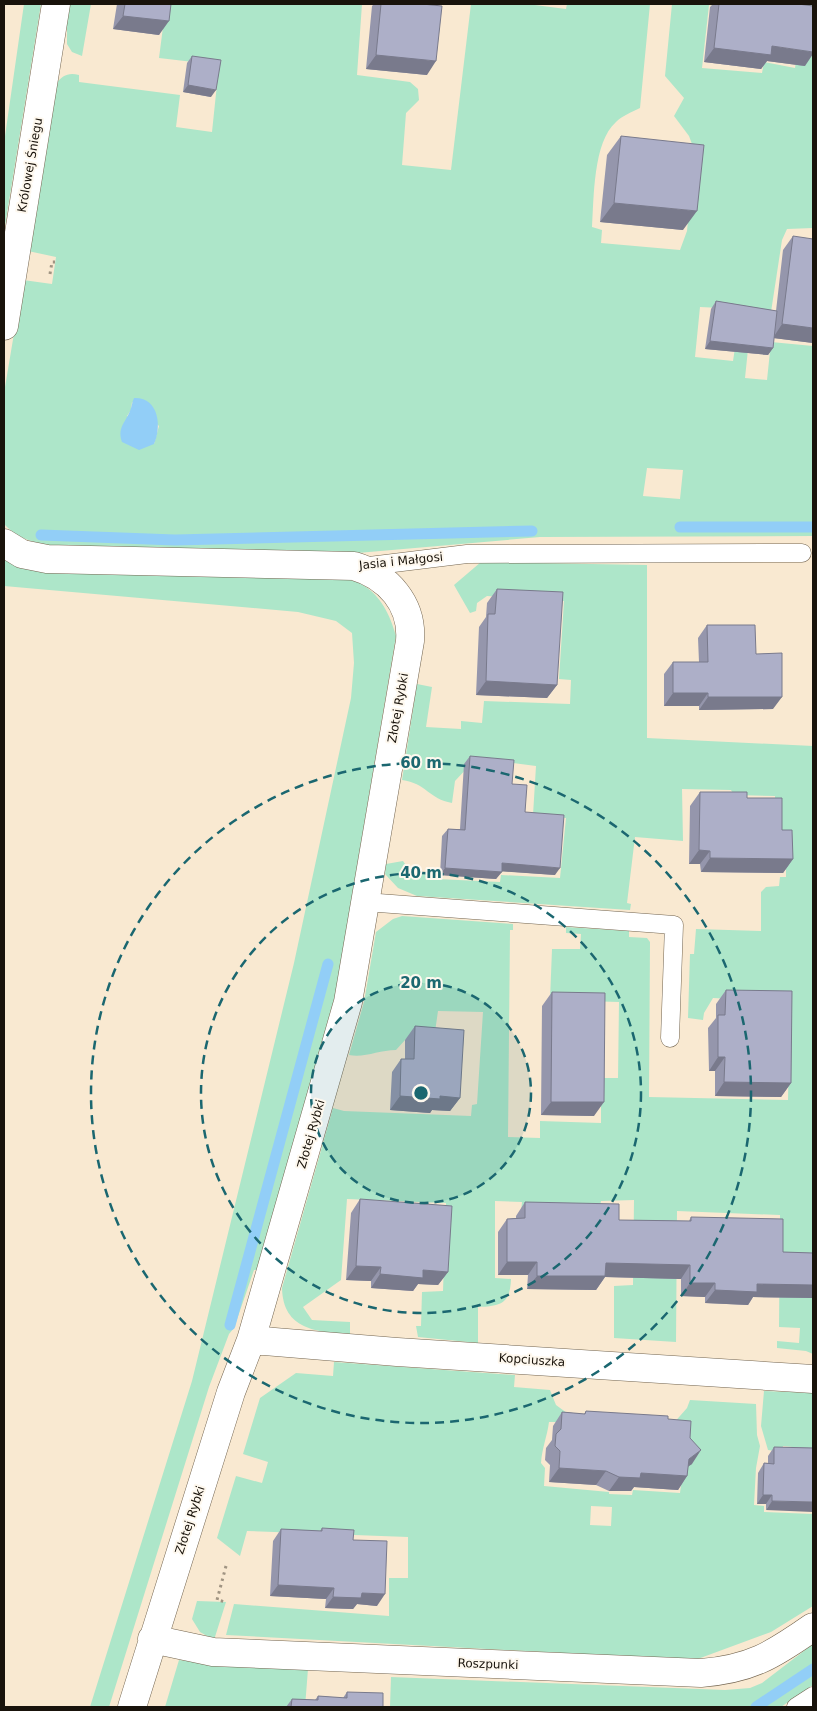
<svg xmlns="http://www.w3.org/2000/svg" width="817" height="1711" viewBox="0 0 817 1711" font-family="'DejaVu Sans',sans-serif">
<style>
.green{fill:#ade6c9;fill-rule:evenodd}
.water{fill:#92cef7}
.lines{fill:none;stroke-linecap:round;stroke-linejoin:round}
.stream{stroke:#92cef7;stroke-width:11}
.lane-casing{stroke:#736550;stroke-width:19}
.street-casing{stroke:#736550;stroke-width:29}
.path{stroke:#a09482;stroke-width:3;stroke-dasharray:2.5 4;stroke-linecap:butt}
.lane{stroke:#fff;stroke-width:18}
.street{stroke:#fff;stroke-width:28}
.wall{fill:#9596ac}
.shaded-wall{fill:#797a8c}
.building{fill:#adafc8;stroke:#797a8c}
.ring{fill:none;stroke:#1b6770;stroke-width:2.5;stroke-dasharray:9 6}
.labels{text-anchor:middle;stroke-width:4;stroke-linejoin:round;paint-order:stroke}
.street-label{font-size:12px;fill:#19130b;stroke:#fef8ee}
.centre{fill:#1b6770;stroke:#fef8ee;stroke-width:2.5}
.ring-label{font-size:15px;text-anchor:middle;font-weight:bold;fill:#1b6770;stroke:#fef8ee;stroke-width:4;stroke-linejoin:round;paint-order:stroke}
</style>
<rect width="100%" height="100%" fill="#f9e9d1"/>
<path class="green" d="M24 4H41L4 232V143Z
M67 4H91L82 56 72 52 67 44Z
M166 4H362L357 75 410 82 418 89 419 100 406 113 402 165 451 170 471 4H527L566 9 567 4H650L640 108C632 112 622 116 616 122 593 142 594 198 592 227L602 230 601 243 680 250 687 231 695 152 689 136 674 116 684 98 665 76 672 4H813V18L709 5 702 68 762 73 764 62 795 68 798 49 813 30V228L787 229 782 240 771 312 752 311 745 378 767 380 771 342 813 346V536L540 537 346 554 68 549C45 544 21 543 4 524V393L23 280 52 284 56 257 28 251 56 84C62 75 69 72 79 75V82L180 95 176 127 212 132 219 65 159 58ZM700 307 741 309 733 361 695 357ZM132 402 159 426 154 444 127 416 131 410ZM647 468 683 470 680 499 643 496Z
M4 557C98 564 192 571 285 578 307 579 343 574 361 584 381 595 390 615 396 636L335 996 257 1270H254L234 1328 229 1334 209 1387 109 1707H90L192 1381 294 963 351 698 354 663 352 633 336 621 298 612 4 586Z
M481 562 647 565V738L813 746V1354L806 1351 777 1348V1341L799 1343 800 1328 779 1327 780 1215 677 1211 676 1342 614 1338V1286L633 1285 634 1200 601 1201 599 1212H521L522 1202 495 1201V1278L511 1279C510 1304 501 1306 478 1307V1343L418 1337 416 1326H421L422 1292 443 1291 446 1203 347 1199 341 1280 303 1307 312 1320 350 1322V1334C317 1332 283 1330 282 1288L333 1108 344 1111 471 1116 472 1105 477 1104 483 1012 438 1011 435 1032 415 1029 396 1050C379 1050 365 1058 349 1055L364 1002 376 932 393 919 402 916 513 924V930H510L508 1137 540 1138V1121L601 1123V1078H618L619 1002 550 1000 552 949H580L581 934 566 933V927L629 931V937L647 938 650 942 649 1097 788 1100 790 1002 713 998 704 1013 703 1020 688 1018 690 954H694L696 929 761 931V892L766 887 779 886 780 877H786V841H776L775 796 734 795 731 790 682 789 683 841 635 837 627 903 631 904 630 910 417 896 398 888 385 874 386 864 403 861 410 871 436 873 437 879 500 882 501 875 560 878 566 818 533 815 536 766 513 763 468 767 455 781 452 803C429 799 426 783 402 780L417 684 432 687 426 727 461 729V721L482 723 484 701 570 704 571 680 559 679 564 601 487 596 477 603 476 611 470 613 454 585Z
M334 1362 515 1375 514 1387 550 1390 556 1405 571 1416 567 1422H549C547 1437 542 1448 541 1463L545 1468 544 1486 609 1492V1494L632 1495 633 1490 680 1493 682 1477 672 1425 687 1408 690 1400 756 1404 757 1435 760 1446 756 1468 754 1505 764 1506V1512L813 1514V1606L771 1632 695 1660 226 1635 234 1604 389 1616V1578H408V1537L247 1531 240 1556 217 1538 236 1476 262 1483 268 1462 243 1454 260 1398 296 1373 333 1376ZM591 1506 612 1507 611 1526 590 1525Z
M764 1391 813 1393V1449L783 1446 782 1452 768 1450 761 1426Z
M197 1601 226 1602 214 1640 200 1632 192 1619Z
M813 1644V1685L781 1707H390L391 1677 725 1690 750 1688 762 1683Z
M179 1660 210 1664 308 1669 305 1707H165Z"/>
<path class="water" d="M134 398C159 397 162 427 154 444L139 450 122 442C117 428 125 423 130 411 132 406 132 402 134 398Z"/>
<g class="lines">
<path class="stream" d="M680 527H813
M41 535 175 540 532 531
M230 1325 328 964
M756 1707 813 1669"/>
<g class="lane-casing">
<path id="lane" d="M361 567 467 554 802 553
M365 902 674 925 670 1038
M796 1707 813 1696"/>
</g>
<g class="street-casing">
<path id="street" d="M4 326 56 4
M4 543 22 554 47 559 354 566C388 576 413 604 410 641L348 1002 251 1340 231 1392 132 1707
M251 1340 397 1352 813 1379
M152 1639 213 1652 701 1673C751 1669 773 1655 813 1627"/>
</g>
<path class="path" d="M50 274 52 262H55
M226 1566 217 1600 226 1602"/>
<use href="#lane" class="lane"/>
<use href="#street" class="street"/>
</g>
<path class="wall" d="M117 4H171L159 35 113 29Z
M374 4H422L427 75 366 69 372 6Z
M713 4H719L805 66 767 61 761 69 704 62 710 7Z
M192 56 211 97 183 92 187 63Z
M621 136 683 230 600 222 607 155Z
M793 236 813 343 774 338 773 348 768 355 705 349 711 309 716 301 776 311 783 250Z
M497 589 557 685 547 698 476 695 479 627 486 617 487 603Z
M707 625 756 654 773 709 699 710V706H664V674L673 662H699L698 638Z
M470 756 512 784 555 875 502 871 496 879 440 875 442 836 448 829H460L464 764Z
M700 792 747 798 782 830 793 859 783 873 701 872 700 864H689L690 806Z
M726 990 791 1083 781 1097 715 1096V1071H709L708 1028 716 1018V1004Z
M552 992 594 1116 541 1115 542 1006Z
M415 1026 460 1098 450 1111 432 1110 430 1113 390 1110 392 1072 401 1059H405V1040Z
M360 1199 448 1272 438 1285 418 1284 413 1291 371 1288V1281L346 1280 351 1213Z
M525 1202 619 1220 689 1221 691 1217 783 1252 813 1253V1298L753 1297 748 1305 705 1303V1297L681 1296V1279L605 1277 596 1290 527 1289 528 1275H498V1232L507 1219 516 1218V1216Z
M586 1411 668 1419 690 1438 692 1464 688 1466 687 1476 678 1490 634 1487 631 1491H609L596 1485 549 1482 550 1465 545 1460 546 1448 552 1440 553 1426 562 1412 584 1414Z
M774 1447 813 1448 766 1510V1504H757L758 1473 764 1463H768V1456Z
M322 1528 353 1540 377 1606 357 1604 353 1609 325 1608 326 1599 270 1596 273 1541 281 1529 320 1531Z
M347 1692 383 1707H286L292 1699 315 1700 318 1696 343 1698Z"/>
<path class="shaded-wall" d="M123 16 169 21 159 35 113 29Z
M772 46 813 52V54L805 66 767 61 761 69 704 62 714 48Z
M376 55 436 61 427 75 366 69Z
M188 85 216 90 211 97 183 92Z
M614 203 697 211 683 230 600 222Z
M782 324 813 328V343L773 338Z
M710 341 773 348 768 355 705 349Z
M486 681 557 685 547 698 476 695Z
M673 693H708L699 706H664Z
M708 697H782L773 709 699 710Z
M699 850 710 851 700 864H689Z
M710 858 793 859 783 873 701 872Z
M502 863 560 868 555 875 497 871Z
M445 868 502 872 496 879 440 875Z
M718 1057H725L715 1071H709Z
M724 1082 791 1083 781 1097 715 1096Z
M400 1096H440L460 1098 450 1111 432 1110 430 1113 390 1110Z
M551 1102H604L594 1116 541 1115Z
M507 1262H537L528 1275H498Z
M606 1263 690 1265 681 1279 605 1277 596 1290 527 1289 537 1276Z
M356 1266 381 1267 371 1281 346 1280Z
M423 1270 448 1272 438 1285 418 1284 413 1291 371 1288 380 1274Z
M690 1283H715L705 1297 681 1296Z
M757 1284 813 1285V1298L753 1297 748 1305 705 1303 715 1290Z
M701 1450 692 1464 679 1473 689 1459Z
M559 1468 606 1471 596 1485 549 1482Z
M641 1473 687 1476 678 1490 634 1487 631 1491H609L619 1477Z
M763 1495H772L766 1504H757Z
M772 1501 813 1502V1512L766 1510Z
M278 1585 334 1588 326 1599 270 1596Z
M362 1593 385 1594 377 1606 357 1604 353 1609 325 1608 333 1597Z"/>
<path class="building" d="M125 4H171L169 21 123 16Z
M381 4H422L442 6 436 61 376 55Z
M719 4H798L813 6V52L772 46 771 55 714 48Z
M192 56 221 60 216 90 188 85Z
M621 136 704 145 697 211 614 203Z
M793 236 813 239V328L782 324Z
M716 301 777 311 773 348 710 341Z
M497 589 563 592 557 685 486 681 488 614H495Z
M707 625H755L756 654 782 653V697H708V693H673V662H708Z
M470 756 514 760 512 784 527 785 525 812 564 815 560 868 502 863V872L445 868 448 829 465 830Z
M700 792H747V798H782V830H792L793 859 710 858V851L699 850Z
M726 990 792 991 791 1083 724 1082 725 1057H718V1015H725Z
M552 992 605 993 604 1102H551Z
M415 1026 464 1030 460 1098 440 1096V1099L400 1096 401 1059H414Z
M360 1199 452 1206 448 1272 423 1270V1278L380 1274 381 1267 356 1266Z
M525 1202 619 1204V1220L691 1221V1217L783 1219V1252L813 1253V1285L757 1284V1292L715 1290V1283H690V1265L606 1263 605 1276H537V1262H507V1219L525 1218Z
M586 1411 668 1416V1419L691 1421 690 1438 701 1450 689 1459 687 1476 641 1473 640 1478 619 1477 606 1471 559 1468 560 1451 555 1446 556 1434 561 1429 562 1412 585 1414Z
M774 1447 813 1448V1502L772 1501V1495H763L764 1463 774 1464Z
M322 1528 354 1530 353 1540 387 1541 385 1594 362 1593 361 1598 333 1597 334 1588 278 1585 281 1529 322 1531Z
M347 1692 383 1693V1707H291L292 1699 318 1700V1696L347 1698Z"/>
<circle cx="421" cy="1093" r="110" fill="#1b6770" fill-opacity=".12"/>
<g class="ring">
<circle cx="421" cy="1093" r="110"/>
<circle cx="421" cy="1093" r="220"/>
<circle cx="421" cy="1093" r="330"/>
</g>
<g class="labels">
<g class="street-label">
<text transform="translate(30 165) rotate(-80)" y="4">Królowej Śniegu</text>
<text transform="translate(401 561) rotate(-6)" y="4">Jasia i Małgosi</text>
<text transform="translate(398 708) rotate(-80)" y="4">Złotej Rybki</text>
<text transform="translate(311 1134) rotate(-74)" y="4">Złotej Rybki</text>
<text transform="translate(532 1360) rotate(4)" y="4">Kopciuszka</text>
<text transform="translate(190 1520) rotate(-72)" y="4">Złotej Rybki</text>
<text transform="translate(488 1664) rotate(2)" y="4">Roszpunki</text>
</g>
</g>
<circle cx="421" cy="1093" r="8" class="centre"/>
<g class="ring-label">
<text x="421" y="768">60 m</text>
<text x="421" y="878">40 m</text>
<text x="421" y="988">20 m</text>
</g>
<rect width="817" height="1711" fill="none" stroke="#19130b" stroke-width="10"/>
</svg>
